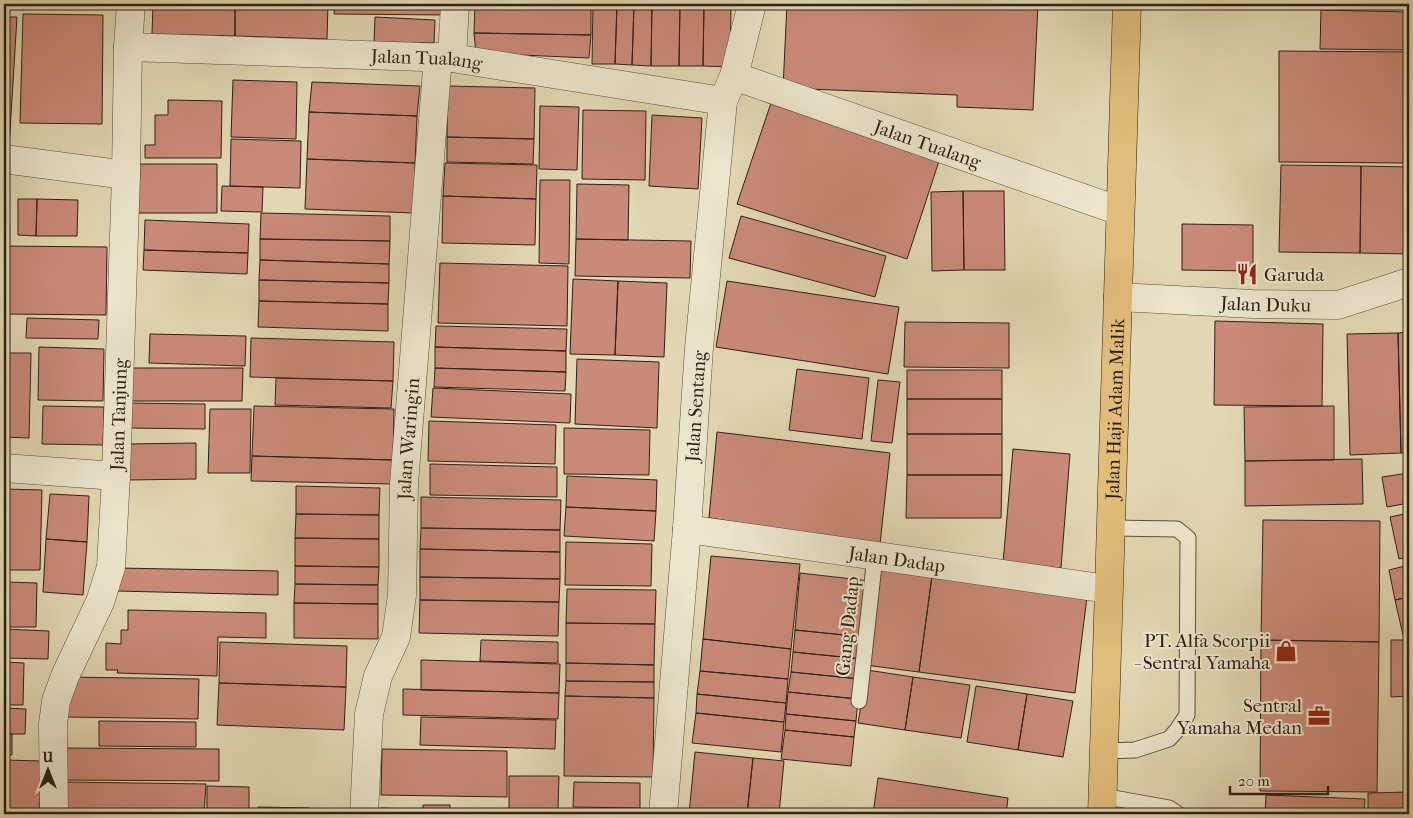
<svg xmlns="http://www.w3.org/2000/svg" width="1413" height="818" viewBox="0 0 1413 818" font-family="'IM FELL French Canon',serif">
<style>
.building{fill:#ca8a78;stroke:#2d2017}
.lines{fill:none;stroke-linecap:round;stroke-linejoin:round}
.service-casing{stroke:#5a4e3e;stroke-width:17}
.minor-casing{stroke:#5a4e3e;stroke-width:29}
.primary-casing{stroke:#2d2017;stroke-width:29}
.service{stroke:#ece6ce;stroke-width:15}
.minor{stroke:#ece6ce;stroke-width:28}
.primary{stroke:#e1bc7a;stroke-width:28}
.labels{text-anchor:middle;stroke-width:4;stroke-linejoin:round;paint-order:stroke}
.street-label{font-size:19px;fill:#2d2017;stroke:#ece6ce}
.poi-label{font-size:19px;fill:#2d2017;stroke:#ece6ce;text-anchor:end}
</style>
<rect width="100%" height="100%" fill="#e2d8b3"/>
<filter id="stains"><feTurbulence type="fractalNoise" baseFrequency=".004" numOctaves="4"/><feColorMatrix values="0 0 0 0 .2 0 0 0 0 .09 0 0 0 0 .02 0 0 0 .5 -.17"/></filter>
<radialGradient id="worn" r=".72"><stop offset=".6" stop-color="#630" stop-opacity="0"/><stop offset="1" stop-color="#630" stop-opacity=".3"/></radialGradient>
<path class="building" d="M153 4H235V36L152 34Z
M235 4H328L327 39 235 36Z
M335 4H448L447 15 334 14Z
M475 4 591 6V35L474 33Z
M512 4H591V6Z
M593 4H617L615 64H592Z
M617 4H634L632 65 615 64Z
M634 4H652L651 66 632 65Z
M652 4H680L679 66H651Z
M680 4H704L703 66H679Z
M704 4H731L730 67 703 66Z
M787 4H1038L1033 110 957 107V95L783 88Z
M1321 10 1409 12V50L1320 49Z
M23 14 103 15 102 124 20 123Z
M4 17H17L9 148 4 147Z
M375 17 435 20 434 43 374 42Z
M474 33 591 35 589 58 476 53Z
M1279 51 1409 52V163L1279 162Z
M233 80 297 82 296 139 231 137Z
M312 82 420 86 417 116 309 112Z
M448 86 535 88 534 139 447 137Z
M168 100 222 101 221 158H145V145H155V115H168Z
M771 103 940 158 907 259 737 204Z
M540 106 579 107 577 170 539 169Z
M583 110 646 111 645 180 582 179Z
M309 112 417 116 415 163 307 159Z
M652 115 702 118 698 189 649 186Z
M447 137 534 139 533 164 447 162Z
M231 139 301 141 300 188 230 186Z
M307 159 415 163 414 213 305 209Z
M445 163 537 165 536 199 443 196Z
M138 164H217V213H138Z
M1281 165 1361 166 1360 253 1279 252Z
M1361 166 1409 167V254L1360 253Z
M540 180H570L569 264 539 263Z
M577 184 629 185 628 240 576 239Z
M222 186 263 187 262 212 221 211Z
M963 191 964 270 932 271 931 192Z
M963 191H1004L1005 270H964Z
M443 196 536 199 535 245 442 243Z
M18 199H37L36 236 18 235Z
M37 199 78 200 77 236H36Z
M261 213 390 216V241L260 239Z
M741 216 886 256 875 297 729 258Z
M145 220 249 224 248 253 144 250Z
M1182 224 1253 225V271L1182 270Z
M260 239 390 241 389 264 260 260Z
M576 239 691 241 690 278 575 276Z
M4 246 107 247 106 315 4 314Z
M144 250 248 253 247 274 143 270Z
M260 260 389 264V283L259 280Z
M440 263 568 266 567 326 438 323Z
M573 279 618 281 615 355 570 354Z
M259 280 389 283 388 304 259 301Z
M618 281 667 283 664 357 615 355Z
M727 281 899 307 888 374 716 347Z
M259 301 388 304V331L258 327Z
M27 318 99 320 98 339 26 338Z
M1215 321 1323 324 1322 406 1214 405Z
M905 322 1009 323V368L904 367Z
M436 326 567 329 566 351 435 347Z
M1409 332V453H1401L1398 333Z
M1398 333 1401 453 1350 455 1347 334Z
M150 334 246 336 245 366 149 363Z
M251 338 394 342 393 381 250 377Z
M39 347 104 349 103 401 38 400Z
M435 347 566 351V372L435 368Z
M4 353H31L29 438 4 437Z
M577 359 659 362 657 428 575 424Z
M131 368H243L242 401H131Z
M435 368 566 372 565 391 434 387Z
M797 369 869 378 862 439 789 430Z
M907 370H1002V399H907Z
M276 378 393 381 391 408 275 405Z
M878 380 900 382 892 443 871 441Z
M433 388 571 394 570 423 431 417Z
M907 399H1002V434H907Z
M129 403 205 404V429L129 428Z
M43 406 104 407 103 445 42 444Z
M254 406 394 409 393 460 252 456Z
M1334 406V460L1245 461 1244 407Z
M210 409H251L250 473H208Z
M429 421 556 425 555 464 428 461Z
M564 428 650 430 649 475 564 474Z
M717 432 890 453 880 544 709 518Z
M907 434H1002V475H907Z
M196 443V479L128 480 127 444Z
M1013 449 1070 454 1061 568 1003 563Z
M252 456 393 460 392 484 251 481Z
M1362 459 1363 504 1245 506V461Z
M430 464 557 467V497L430 495Z
M1409 473V503L1387 507 1382 477Z
M907 475H1002L1001 518H906Z
M567 476 657 480 656 511 566 507Z
M296 486 380 488 379 515 296 514Z
M4 489 42 490 40 570H4Z
M50 494 89 496 87 542 46 539Z
M421 497 561 500 560 530 421 528Z
M566 507 656 511 654 541 564 536Z
M1409 513V557L1399 559 1390 517Z
M296 514 379 515V539L295 538Z
M1263 520 1380 521 1379 642 1261 640Z
M421 528 560 530V552L420 549Z
M295 538 379 539V567L295 566Z
M46 539 87 542 83 595 43 592Z
M566 542 652 544 651 586 565 585Z
M420 549 560 552V579L420 577Z
M711 556 800 564 791 649 703 639Z
M1409 565V597L1395 600 1389 570Z
M295 566 379 567 378 585 295 584Z
M118 568 278 571V595L117 591Z
M877 569 932 576 919 672 865 665Z
M800 573 870 581 864 637 795 630Z
M932 576 1087 597 1075 693 919 672Z
M420 577 560 579 559 602 420 600Z
M4 582 37 583 36 627H4Z
M295 584 378 585V604L294 603Z
M567 589 656 590 655 624 566 623Z
M1409 597V634L1403 635 1395 600Z
M420 600 559 602 558 636 419 633Z
M294 603 378 604V639L294 638Z
M128 610 266 613V638L218 637 217 676 117 673 118 670H106V643L121 644V630H128Z
M566 623 655 624 654 665 566 663Z
M4 629 49 631 48 659 4 658Z
M795 630 864 637 862 659 793 652Z
M703 639 791 649 788 679 700 671Z
M481 640 558 642V663L480 661Z
M1261 640 1379 642 1377 792 1260 791Z
M1391 640H1409V696L1391 697Z
M220 642 347 646 346 687 219 683Z
M793 652 862 659 860 679 791 672Z
M421 660 560 664 559 693 421 690Z
M4 662 24 663 23 705H4Z
M566 663 654 665V682L566 681Z
M867 670 913 677 905 730 858 723Z
M700 671 788 679 786 703 697 694Z
M791 672 860 679 858 699 788 692Z
M68 677 199 679 198 719 67 717Z
M913 677 970 685 961 738 905 730Z
M566 681 654 682V698L565 696Z
M219 683 346 687 344 730 217 725Z
M976 686 1027 694 1018 750 967 742Z
M403 689 559 693 558 719 403 715Z
M788 692 858 699 856 721 786 714Z
M697 694 786 703 784 722 696 713Z
M1027 694 1073 701 1063 757 1018 750Z
M565 696 654 698 653 777 564 776Z
M4 708 26 709 25 734H4Z
M696 713 784 722 781 752 692 743Z
M786 714 856 721 854 737 785 730Z
M421 717 556 720 555 749 420 745Z
M99 721 196 722V747L99 746Z
M785 730 854 737 851 766 781 759Z
M4 734H12V755H4Z
M65 748 219 749V781L64 780Z
M382 749 507 751V797L381 795Z
M695 752 753 758 747 814H689Z
M753 758 784 761 779 814H747Z
M4 760 41 761 39 814H4Z
M509 776H559L558 810 509 809Z
M878 778 1008 798 1006 814H873Z
M67 782 206 784 204 814H67Z
M574 782 640 783V808L573 807Z
M207 786 249 787V814H207Z
M1409 792V814H1368V793Z
M1266 795 1365 799 1364 814H1265Z
M423 805H450V814H423Z
M258 807 310 808V814H258Z
M381 808 410 809V814H380Z"/>
<g class="lines">
<g class="service-casing">
<path id="service" d="M859 701 875 556
M1104 751 1135 750 1169 739 1177 730 1187 715 1188 538 1177 529 1111 528
M1102 796 1169 808 1178 814"/>
</g>
<g class="minor-casing">
<g id="minor">
<path id="s1" d="M128 47 452 58 723 101"/>
<path d="M452 58 455 4"/>
<path id="s2" d="M734 76 1120 211"/>
<path d="M4 159 126 175"/>
<path id="s3" d="M1118 297 1253 304 1338 305 1409 282"/>
<path d="M4 468 116 476"/>
<path id="s4" d="M687 529 1108 589"/>
<path id="s5" d="M54 814 53 724 56 701 65 676 100 602 111 567 116 476 126 175 128 47 131 4"/>
<path id="s6" d="M364 814 369 714 378 676 396 637 402 595 404 484 438 57"/>
<path id="s7" d="M663 814 687 529 699 348 723 101 734 76 752 4"/>
</g>
</g>
<g class="primary-casing">
<g id="primary">
<path id="s8" d="M1102 814 1127 4"/>
</g>
</g>
<use href="#service" class="service"/>
<use href="#minor" class="minor"/>
<use href="#primary" class="primary"/>
</g>
<defs>
<g id="restaurant-bare" transform="scale(1.725)"><path d="M-5-6h1v4h1v-4h1v4h1v-4h1v5L-1.5 .5V6h-2V.5L-5-1ZM5-6V6H3V1.5H1.5Q1.5-4 5-6Z" fill="#8f2418" stroke="#ece6ce" stroke-width="2.5" paint-order="stroke"/></g>
<g id="shop-bare" transform="scale(1.725)"><path d="M-5-2.5h2.3a2.7 3.5 0 0 1 5.4 0H5L5.5 6h-11ZM-1.5-2.5h3a1.5 2.3 0 0 0-3 0Z" fill="#8f2418" stroke="#ece6ce" stroke-width="2.5" paint-order="stroke"/></g>
<g id="office-bare" transform="scale(1.725)"><path d="M-6-3h4V-5.5h4V-3h4V5H-6ZM-1-4.5V-3h2v-1.5ZM-6 0V1H6V0Z" fill="#8f2418" stroke="#ece6ce" stroke-width="2.5" paint-order="stroke"/></g>
</defs>
<g fill-rule="evenodd">
<use href="#restaurant-bare" x="1247" y="274"/>
<use href="#shop-bare" x="1286" y="651"/>
<use href="#office-bare" x="1319" y="716"/>
</g>
<g class="labels">
<g class="street-label">
<text dy="7" stroke="none"><textPath href="#s1" startOffset="299">Jalan Tualang</textPath></text>
<text dy="7" stroke="none"><textPath href="#s2" startOffset="205">Jalan Tualang</textPath></text>
<text dy="7" stroke="none"><textPath href="#s3" startOffset="148">Jalan Duku</textPath></text>
<text dy="7" stroke="none"><textPath href="#s7" startOffset="409">Jalan Sentang</textPath></text>
<text dy="7" stroke="none"><textPath href="#s8" startOffset="405">Jalan Haji Adam Malik</textPath></text>
<text dy="7" stroke="none"><textPath href="#s5" startOffset="411">Jalan Tanjung</textPath></text>
<text dy="7" stroke="none"><textPath href="#s6" startOffset="381">Jalan Waringin</textPath></text>
<text dy="7" stroke="none"><textPath href="#s4" startOffset="212">Jalan Dadap</textPath></text>
<text transform="translate(847 626) rotate(-84)" y="7">Gang Dadap</text>
</g>
<g class="poi-label">
<text x="1264" y="281" text-anchor="start">Garuda</text>
<text x="1270" y="647">PT. Alfa Scorpii<tspan x="1270" dy="22">- Sentral Yamaha</tspan></text>
<text x="1302" y="712">Sentral<tspan x="1302" dy="22">Yamaha Medan</tspan></text>
</g>
</g>
<rect width="1413" height="818" fill="none" stroke="#e2d8b3" stroke-width="20"/>
<rect x="5" y="5" width="1403" height="808" fill="none" stroke="#2d2017" stroke-width="2.5"/>
<rect x="10" y="10" width="1393" height="798" fill="none" stroke="#2d2017"/>
<g transform="translate(48 770)" stroke="#ece6ce" stroke-width="4" paint-order="stroke">
<path d="M0-4L9 19L0 12L-9 19Z" fill="#2d2017"/>
<text y="-8" font-size="14" font-weight="bold" text-anchor="middle" fill="#2d2017">U</text>
</g>
<path d="M1230 786v8h98v-8" fill="none" stroke="#2d2017" stroke-width="2.5"/>
<text x="1238" y="786" font-size="15" fill="#2d2017" stroke="#ece6ce" stroke-width="4" paint-order="stroke">20 m</text>
<rect width="100%" height="100%" filter="url(#stains)"/>
<rect width="100%" height="100%" fill="url(#worn)"/>
</svg>
